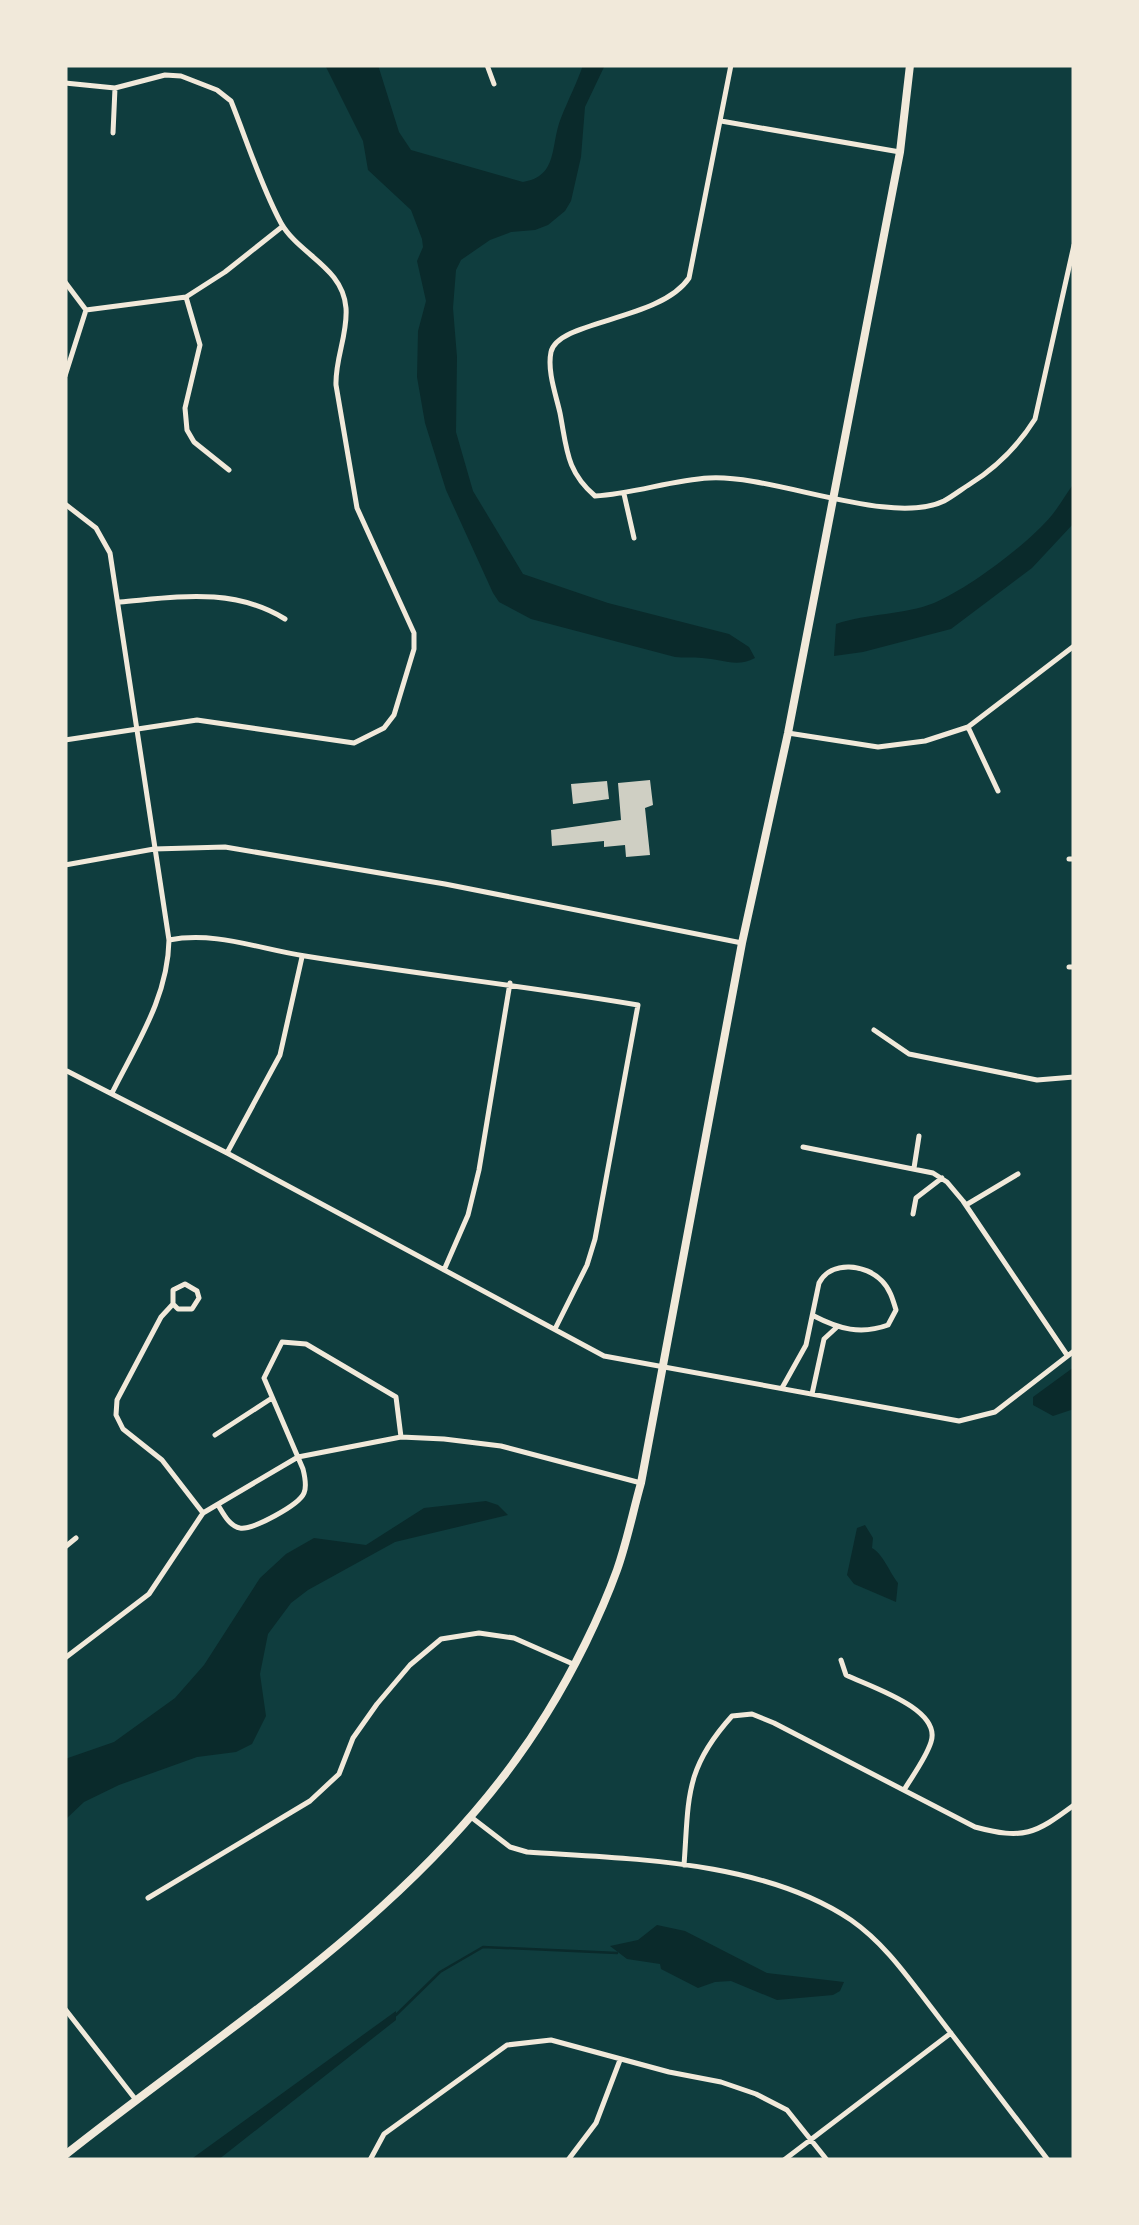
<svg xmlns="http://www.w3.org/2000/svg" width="1139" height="2225" viewBox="0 0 1139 2225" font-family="'Archivo Narrow',sans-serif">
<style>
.water{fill:#0a2a2b}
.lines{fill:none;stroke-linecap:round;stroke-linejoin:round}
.stream{stroke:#0a2a2b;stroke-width:2.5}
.building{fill:#cfcfc3}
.minor{stroke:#f1e9da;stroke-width:5}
.secondary{stroke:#f1e9da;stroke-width:8}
</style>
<rect width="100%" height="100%" fill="#0f3d3e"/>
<path class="water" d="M325 65H378L399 132 411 150 523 182C559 176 550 145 561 118 568 100 577 83 583 65H605L585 107 581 157 571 201 565 211 548 225 535 230 511 232 490 240 461 260 456 270 453 308 457 357 456 432 473 491 523 574 608 603 729 634 749 647 755 658C736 668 722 659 702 658 693 657 684 658 675 657L531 619 499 602 493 593 446 490 425 423 417 377 418 331 426 301 417 261 423 247 422 239 411 210 368 170 363 141Z
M1074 483V523L1032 568 951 629 863 652 834 656 836 624C868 613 904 615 934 603 968 589 1028 544 1052 515 1060 505 1066 494 1074 483Z
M1074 1367V1409L1053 1416 1033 1405V1397Z
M486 1501 498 1505 508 1515 395 1542 308 1590 291 1603 268 1634 260 1674 266 1716 252 1744 236 1752 197 1757 119 1785 84 1802 65 1820V1759L114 1742 175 1698 204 1665 260 1578 286 1554 314 1538 366 1545 424 1508Z
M865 1525 873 1538 872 1548C883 1554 890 1573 898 1583L896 1602 854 1584 847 1575 857 1528Z
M657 1925 685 1931 767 1973 844 1982 840 1991 833 1995 777 2000 731 1981 715 1982 698 1988 661 1969 660 1964 627 1959 610 1946 638 1940Z
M396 2011V2020L218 2160H190Z"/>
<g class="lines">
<path class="stream" d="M396 2015 440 1972 483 1947 617 1953"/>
</g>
<path class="building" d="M650 780 653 805 645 808 650 855 626 857 625 845 604 847V841L552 846 551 830 621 820 618 783Z
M607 781 609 799 573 804 571 784Z"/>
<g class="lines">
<path class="minor" d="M487 65 494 84
M731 65 689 278C660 321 558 320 551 352 547 371 556 395 560 413 567 449 566 471 595 496 634 494 671 480 709 478 772 474 890 527 944 501 953 496 962 489 970 484 997 467 1018 446 1035 419L1074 245
M65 83 115 88 165 75 181 76 217 90 231 101C247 141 261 186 281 223 299 255 343 267 346 308 348 334 335 359 336 385L357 508 414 633V649L394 715 384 728 354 743 197 720 65 740
M721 121 900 152
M113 133 115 88
M65 282 86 310 186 297 225 272 283 226
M186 297 200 345 185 408 187 430 194 442 229 470
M65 376 86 310
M624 494 634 538
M65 504 96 528 110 553 169 940C168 997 137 1043 112 1093
M120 602C178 597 233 587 285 619
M968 727 998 791
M788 733 878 747 925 741 968 727 1074 646
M1069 859H1074
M65 865 154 849 225 847 445 884 742 943
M169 940C215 931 259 949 305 956 416 974 527 986 638 1005L595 1239 587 1265 555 1329
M1069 967H1074
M874 1030 909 1054 1037 1080 1074 1077
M67 1071 227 1153 604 1356 959 1421 995 1412 1074 1351
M803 1147 933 1173 947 1182 963 1201 1067 1355
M227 1153 280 1055 302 957
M914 1168 919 1136
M966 1205 1018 1174
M913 1214 916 1198 942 1178
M444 1270 468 1215 479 1170 510 983
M173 1304 178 1309H192L199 1298 197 1291 185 1284 173 1290V1304L161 1317 117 1400 116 1415 123 1429 162 1460 203 1513
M782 1388 806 1345 819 1283C831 1260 866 1264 882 1281 890 1289 893 1300 896 1310L888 1325C861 1335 839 1329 814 1316
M812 1394 824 1339 837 1327
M215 1435 272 1398
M218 1505C223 1513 229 1526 240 1528 253 1530 299 1505 304 1493 307 1486 305 1477 303 1469L264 1378 282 1342 306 1344 396 1397 401 1437
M65 1547 76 1538
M65 1658 149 1594 203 1513 298 1457 401 1437 444 1439 501 1446 641 1483
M841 1660 846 1675C871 1687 942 1709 931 1742 926 1758 913 1775 904 1790
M471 1817 510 1847 527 1852C631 1859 762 1860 851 1920 887 1945 911 1982 937 2015 974 2063 1011 2112 1048 2160
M684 1865C689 1798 684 1769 732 1716L752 1714 774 1723 975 1827C1024 1840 1035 1834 1074 1805
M148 1898 310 1801 339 1774 353 1738 377 1704 410 1665 441 1639 479 1633 514 1638 573 1664
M65 2009 136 2100
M370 2160 384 2134 507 2045 551 2040 669 2072 721 2082 756 2094 787 2110 827 2160
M568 2160 596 2123 620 2060
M784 2160 951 2033"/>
<path class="secondary" d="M65 2155C235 2020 432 1902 547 1713 573 1671 600 1617 617 1570 627 1542 633 1511 641 1483L742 943 788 733 900 152 910 65"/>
</g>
<rect width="1139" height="2225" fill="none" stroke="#f1e9da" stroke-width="135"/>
</svg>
